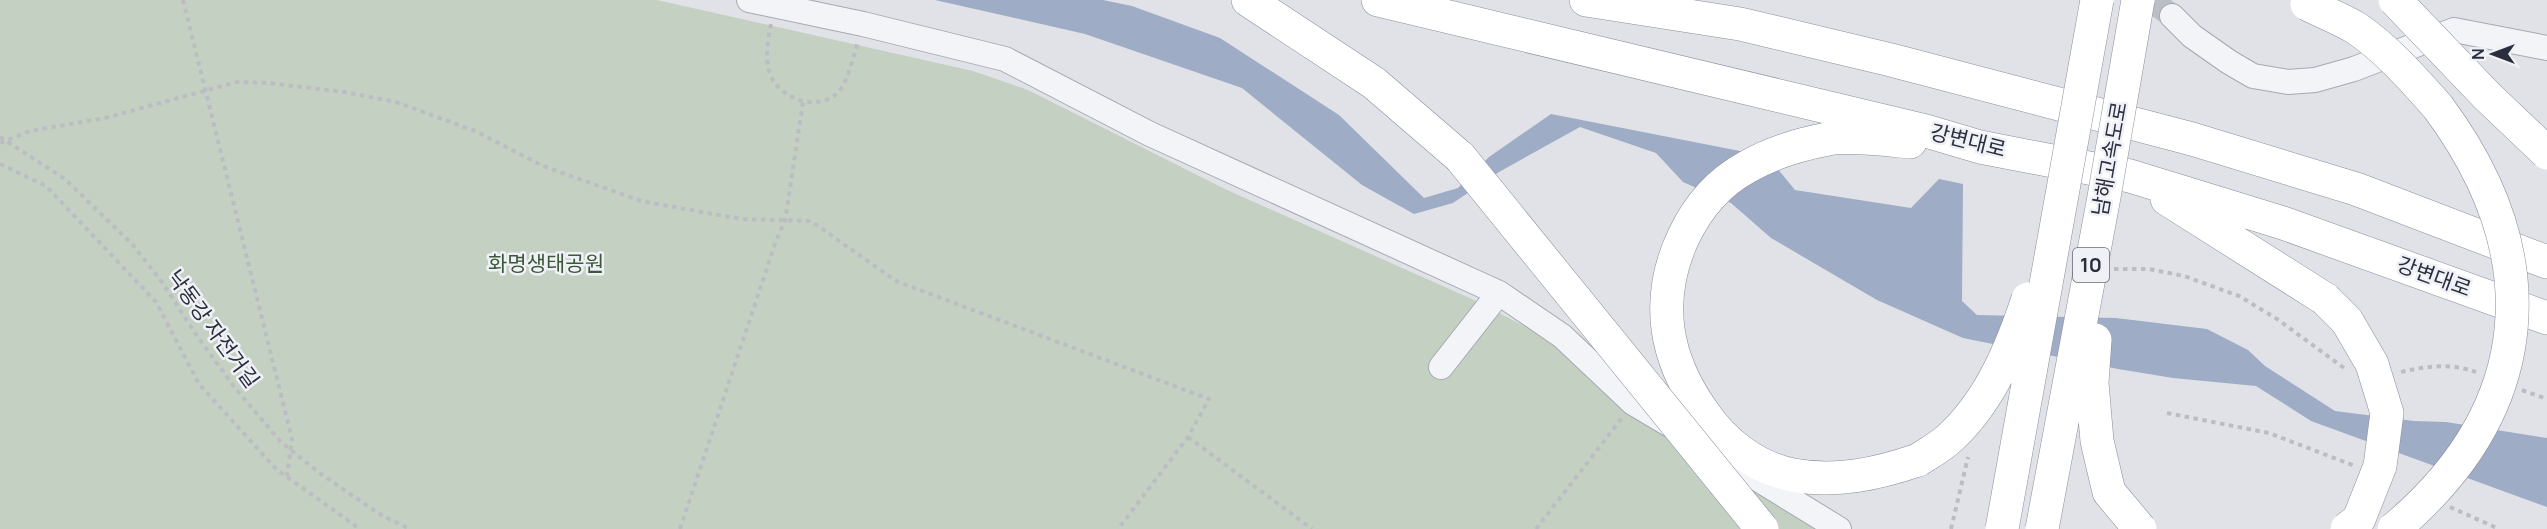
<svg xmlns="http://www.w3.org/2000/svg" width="2547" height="529" viewBox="0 0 2547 529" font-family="Manrope,'Noto Sans KR',sans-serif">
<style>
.green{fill:#c4d1c2}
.water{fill:#9eacc5}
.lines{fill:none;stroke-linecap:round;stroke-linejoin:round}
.minor-tunnel{stroke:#bcbec6;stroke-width:24;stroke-dasharray:24 12;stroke-linecap:butt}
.minor-casing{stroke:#a6a9b2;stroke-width:26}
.highway-casing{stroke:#898e9d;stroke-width:34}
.path{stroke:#bbbdc3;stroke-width:4;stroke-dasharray:4.5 4.5;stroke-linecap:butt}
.minor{stroke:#f3f4f7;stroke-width:24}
.highway{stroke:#fff;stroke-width:33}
.highway-bridge-casing{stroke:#898e9d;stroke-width:34;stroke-linecap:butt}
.highway-bridge{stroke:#fff;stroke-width:33}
.labels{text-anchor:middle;stroke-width:5;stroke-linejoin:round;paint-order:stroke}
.shield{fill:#f0f1f6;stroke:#656975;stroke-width:1.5}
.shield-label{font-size:20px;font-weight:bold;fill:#2a2f3e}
.street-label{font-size:21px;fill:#2a2f3e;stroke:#f0f1f6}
.park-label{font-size:21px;fill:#3b5839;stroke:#f0f1f6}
</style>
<rect width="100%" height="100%" fill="#e0e2e8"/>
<path class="green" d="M0 0H657L973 71 1028 90 1225 189 1474 300 1563 346 1623 411 1831 529H0Z"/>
<path class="water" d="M935 0H1103L1132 6 1220 38 1339 115 1424 198 1458 188 1489 157 1551 114 1745 152 1777 168 1795 190 1911 208 1939 179 1963 184 1962 301 1977 315 2116 318 2207 329 2248 350 2265 366 2335 411 2414 421 2446 422 2547 438V507L2311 421 2256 386 2173 378 2118 369 1963 338 1877 300 1771 238 1731 203 1683 182 1656 153 1580 127 1499 172 1453 203 1414 214 1362 185 1242 88 1085 34Z"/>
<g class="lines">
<path class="minor-tunnel" d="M2151 0 2172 16"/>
<g class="minor-casing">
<path id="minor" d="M749 0 863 24 1005 59 1150 134 1499 293 1562 336 1633 403 1670 425
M2172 16 2192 36 2229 62 2253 76 2288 82 2315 80 2354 69 2454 30 2547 48
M1441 367 1499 293
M1738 467 1839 529"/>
</g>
<g class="highway-casing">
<path id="highway" d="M1248 0 1374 83 1460 157
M1378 0 1926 131 1980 147 2130 176 2283 223 2547 318
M1586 0 1740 24 1891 60 2192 139 2356 189 2547 262
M1910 142C1888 140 1848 135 1828 139 1801 144 1771 153 1747 167 1692 197 1660 267 1668 329 1672 358 1686 388 1703 412 1724 443 1756 468 1793 475 1836 483 1877 474 1918 460
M2167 199 2325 299"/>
</g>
<path class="path" d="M183 0 292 439 287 476
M771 24C768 38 765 56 769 71 776 98 820 115 840 90 848 81 854 54 858 42
M0 137 65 179 132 244 162 282 195 333 235 388 281 442 321 474 381 515 410 529
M0 143 30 131 105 118 237 82 268 83 344 92 396 102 475 131 543 166 641 201 741 219 811 221 896 281 1209 399 1188 437 1118 529
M0 164 46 186 156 302 199 384 276 469 360 529
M2114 269H2149L2184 276 2239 296 2277 319 2344 368
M2401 372C2427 366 2451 363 2476 372
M2522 390 2547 399
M2167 413 2269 433 2355 466
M1188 437 1312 529
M2450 507 2499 529
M680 529 776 241 785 221 803 102
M1536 529 1622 418
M1951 529 1968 457"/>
<use href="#minor" class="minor"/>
<use href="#highway" class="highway"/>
<g class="highway-bridge-casing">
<path id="highway-bridge" d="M2395 0 2487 96 2547 153
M2307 4C2323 12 2341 19 2356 28 2387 49 2413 79 2438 107 2547 254 2539 407 2394 529
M1460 157 1762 529
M2325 299 2347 321 2372 364 2387 413 2380 466 2359 519 2347 529
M2095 340 2092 383 2097 441 2109 492 2140 529
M1918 460C1929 453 1942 446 1952 436 1991 399 2011 349 2028 299
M2002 529 2097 0
M2042 529 2104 197 2138 0"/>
</g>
<use href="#highway-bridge" class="highway-bridge"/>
</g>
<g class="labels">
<rect class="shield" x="2073" y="248" width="36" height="34" rx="4.5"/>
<g class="shield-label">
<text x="2091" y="272">10</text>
</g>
<g class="street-label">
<text transform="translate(1968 141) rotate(14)" y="7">강변대로</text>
<text transform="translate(2110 159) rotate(-80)" y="7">남해고속도로</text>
<text transform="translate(2434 277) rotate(20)" y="7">강변대로</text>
<text transform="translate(213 329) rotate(54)" y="7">낙동강 자전거길</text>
</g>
<g class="park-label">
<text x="546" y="271">화명생태공원</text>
</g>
</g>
<g transform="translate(2493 54) rotate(270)" stroke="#f0f1f6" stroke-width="4.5" paint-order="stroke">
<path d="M0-4.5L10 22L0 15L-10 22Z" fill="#2a2f3e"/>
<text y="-9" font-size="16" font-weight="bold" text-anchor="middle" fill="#2a2f3e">N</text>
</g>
</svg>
